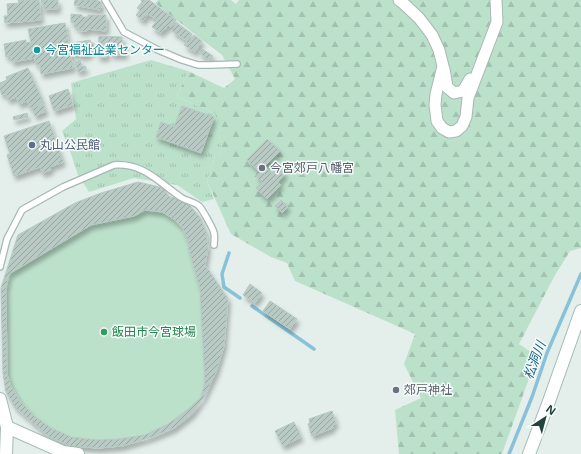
<svg xmlns="http://www.w3.org/2000/svg" width="581" height="454" viewBox="0 0 581 454" font-family="'Open Sans','Noto Sans JP',sans-serif">
<style>
.grass{fill:url(#grass-tufts)}
.forest{fill:url(#forest-firs)}
.pitch{fill:#bce1cb}
.lines{fill:none;stroke-linecap:round;stroke-linejoin:round}
.stream{stroke:#89c2d8;stroke-width:3.5}
.building{fill:url(#building-hatch);stroke:#b6c9c4;fill-rule:evenodd;filter:url(#shadow)}
.lane-casing{stroke:#a6b8b4;stroke-width:8}
.street-casing{stroke:#a6b8b4;stroke-width:13}
.secondary-casing{stroke:#a2bcb6;stroke-width:14}
.lane{stroke:#fff;stroke-width:5.5}
.street{stroke:#fff;stroke-width:11}
.secondary{stroke:#fff;stroke-width:12}
.culture-dot{fill:#0f9aa8;stroke:#f6fbf9;stroke-width:1.5}
.service-dot{fill:#5c6f8a;stroke:#f6fbf9;stroke-width:1.5}
.worship-dot{fill:#6b7280;stroke:#f6fbf9;stroke-width:1.5}
.leisure-dot{fill:#2e9e5b;stroke:#f6fbf9;stroke-width:1.5}
.labels{text-anchor:middle;stroke-width:3;stroke-linejoin:round;paint-order:stroke}
.culture-label{font-size:12px;fill:#0d838f;stroke:#f6fbf9;text-anchor:start}
.service-label{font-size:12px;fill:#4e5e75;stroke:#f6fbf9;text-anchor:start}
.worship-label{font-size:12px;fill:#5b616d;stroke:#f6fbf9;text-anchor:start}
.leisure-label{font-size:12px;fill:#27864d;stroke:#f6fbf9;text-anchor:start}
.water-label{font-size:13px;font-style:italic;fill:#166484;stroke:#f6fbf9}
</style>
<defs>
<pattern id="grass-tufts" width="24" height="20" patternUnits="userSpaceOnUse"><rect width="24" height="20" fill="#bce1cb"/><path d="M3 7l-1-3M5 7V3M7 7l1-3M15 17l-1-3M17 17v-4M19 17l1-3" fill="none" stroke="#a1c2af"/></pattern>
<pattern id="forest-firs" width="22" height="20" patternUnits="userSpaceOnUse"><rect width="22" height="20" fill="#bce1cb"/><path d="M5 1l3.5 6h-7zM16 11l3.5 6h-7z" fill="#a1c2af"/></pattern>
<pattern id="building-hatch" width="6" height="6" patternUnits="userSpaceOnUse"><rect width="6" height="6" fill="#b9cac5"/><path d="M-1 1l2-2M0 6l6-6M5 7l2-2" fill="none" stroke="#96a6a1"/></pattern>
<filter id="shadow"><feDropShadow dx="2.5" dy="4.5" stdDeviation="2" flood-color="#0004"/></filter>
</defs>
<rect width="100%" height="100%" fill="#e4efeb"/>
<path class="grass" d="M151 60 188 71 177 97 215 113 222 149 214 160 207 181 214 199 202 202 177 185 134 178 89 192 78 175 71 154 62 131 76 119 71 83Z"/>
<path class="forest" d="M158 0H231L236 4 239 0H581V248L570 251 554 277 519 344 537 356 502 454H399L395 410 421 398 404 364 415 334 295 281 287 263 271 257 231 234 207 181 214 160 222 149 215 113 177 97 188 71 224 88 235 79 222 55 155 3Z"/>
<path class="pitch" d="M145 210 162 212 172 218 182 227 188 241 189 250 200 289 205 382 201 397 187 410 168 424 145 435 118 439 97 440 71 437 51 428 34 416 20 401 11 386 7 374 6 288 9 274 91 225 134 216Z"/>
<g class="lines">
<path class="stream" d="M229 253 222 274 224 287 240 298
M252 306 314 349
M509 454 532 397 547 353 581 274"/>
</g>
<path class="building" d="M18 0H39L41 20 5 23 4 16H8L7 4 19 3Z
M41 0H58V9H43V3H41Z
M75 0H97L102 3 100 10 74 5Z
M141 0H149L176 20 171 27 168 25 165 30 164 29 161 33 152 27 157 20 148 14 143 21 136 15 140 10 137 8 142 2Z
M71 14 82 15V17H88V15H106V31L87 29V31H79V27H74L75 23 71 22Z
M65 23 73 68 41 74 40 64 36 65 35 58 12 62 11 56 6 57 4 44 26 40V43L31 42 28 29Z
M177 23 192 34 187 41 172 31Z
M194 35 202 41 195 52 184 45 186 43 188 44Z
M99 36 122 37V46H125V55H111V49H107V57H98Z
M90 40 91 43H93L95 51 89 52V55L80 56V54L73 55 72 43Z
M202 49 213 56 210 61 199 53Z
M80 60 82 67 85 66 86 69 78 72 75 62Z
M28 68 43 102 30 108 27 101 19 104 16 97 8 100 6 93 2 95 0 90V83L7 80 6 77Z
M68 89 73 105 54 111 49 96Z
M43 104 46 111 35 116 32 108Z
M182 106 214 117 201 153 156 137 161 122 174 127Z
M27 113 28 117 14 120 13 117Z
M49 121 63 162 50 167 51 170 42 173 40 167 14 176 7 155 10 154 4 136Z
M267 139 280 151 265 166 268 169 264 174 265 175 270 171 272 173 278 167 285 174 278 182 281 185 267 199 256 188 262 182 256 176 260 172 247 160Z
M138 182 164 188 168 196 181 200 190 206 200 217 206 232 208 248 205 265 228 299 224 346 216 372 204 397 192 414 174 428 152 437 122 446 98 448 71 446 49 437 15 407 6 392 3 373 1 288 18 235 75 203 101 193ZM145 210 162 212 172 218 182 227 188 241 189 250 200 289 205 382 201 397 187 410 168 424 145 435 118 439 97 440 71 437 51 428 34 416 20 401 11 386 7 374 6 288 9 274 91 225 134 216Z
M281 200 288 207 282 213 275 206Z
M250 284 262 293 255 303 243 295Z
M270 301 297 319 290 329 263 311Z
M332 411 336 424 332 425 333 428 312 436 308 424 310 423 309 419Z
M294 422 301 437 283 446 275 431Z"/>
<g class="lines">
<g class="lane-casing">
<path id="lane" d="M105 0 124 32 158 50 182 60 198 65H211L237 64
M0 267 7 239 22 210 63 187 114 165C145 163 159 183 182 198 187 201 195 202 199 206 202 209 213 228 214 233 215 237 214 242 214 245"/>
</g>
<g class="street-casing">
<path id="street" d="M399 0 403 3 419 18 432 35 439 50 443 66 436 94 435 105 437 121 442 128 449 132 456 131 462 126 466 117 468 98 497 22 496 0
M444 69 447 87 454 93 463 91 470 79"/>
</g>
<g class="secondary-casing">
<path id="secondary" d="M0 399 7 427 6 454
M7 427 63 452 78 454
M529 454 548 404 581 311"/>
</g>
<use href="#lane" class="lane"/>
<use href="#street" class="street"/>
<use href="#secondary" class="secondary"/>
</g>
<circle class="culture-dot" cx="37" cy="50" r="4"/>
<circle class="service-dot" cx="32" cy="145" r="4"/>
<g class="worship-dot">
<circle cx="262" cy="168" r="4"/>
<circle cx="396" cy="390" r="4"/>
</g>
<circle class="leisure-dot" cx="104" cy="332" r="4"/>
<g class="labels">
<g class="culture-label">
<text x="45" y="54">今宮福祉企業センター</text>
</g>
<g class="service-label">
<text x="40" y="149">丸山公民館</text>
</g>
<g class="worship-label">
<text x="270" y="172">今宮郊戸八幡宮</text>
<text x="404" y="394">郊戸神社</text>
</g>
<g class="leisure-label">
<text x="112" y="336">飯田市今宮球場</text>
</g>
<g class="water-label">
<text transform="translate(534 360) rotate(-69)" y="5">松洞川</text>
</g>
</g>
<g transform="translate(545 418) rotate(36)" stroke="#f6fbf9" stroke-width="3" paint-order="stroke">
<path d="M0-3L7 15L0 10L-7 15Z" fill="#22433e"/>
<text y="-6" font-size="11" font-weight="bold" text-anchor="middle" fill="#22433e">N</text>
</g>
</svg>
